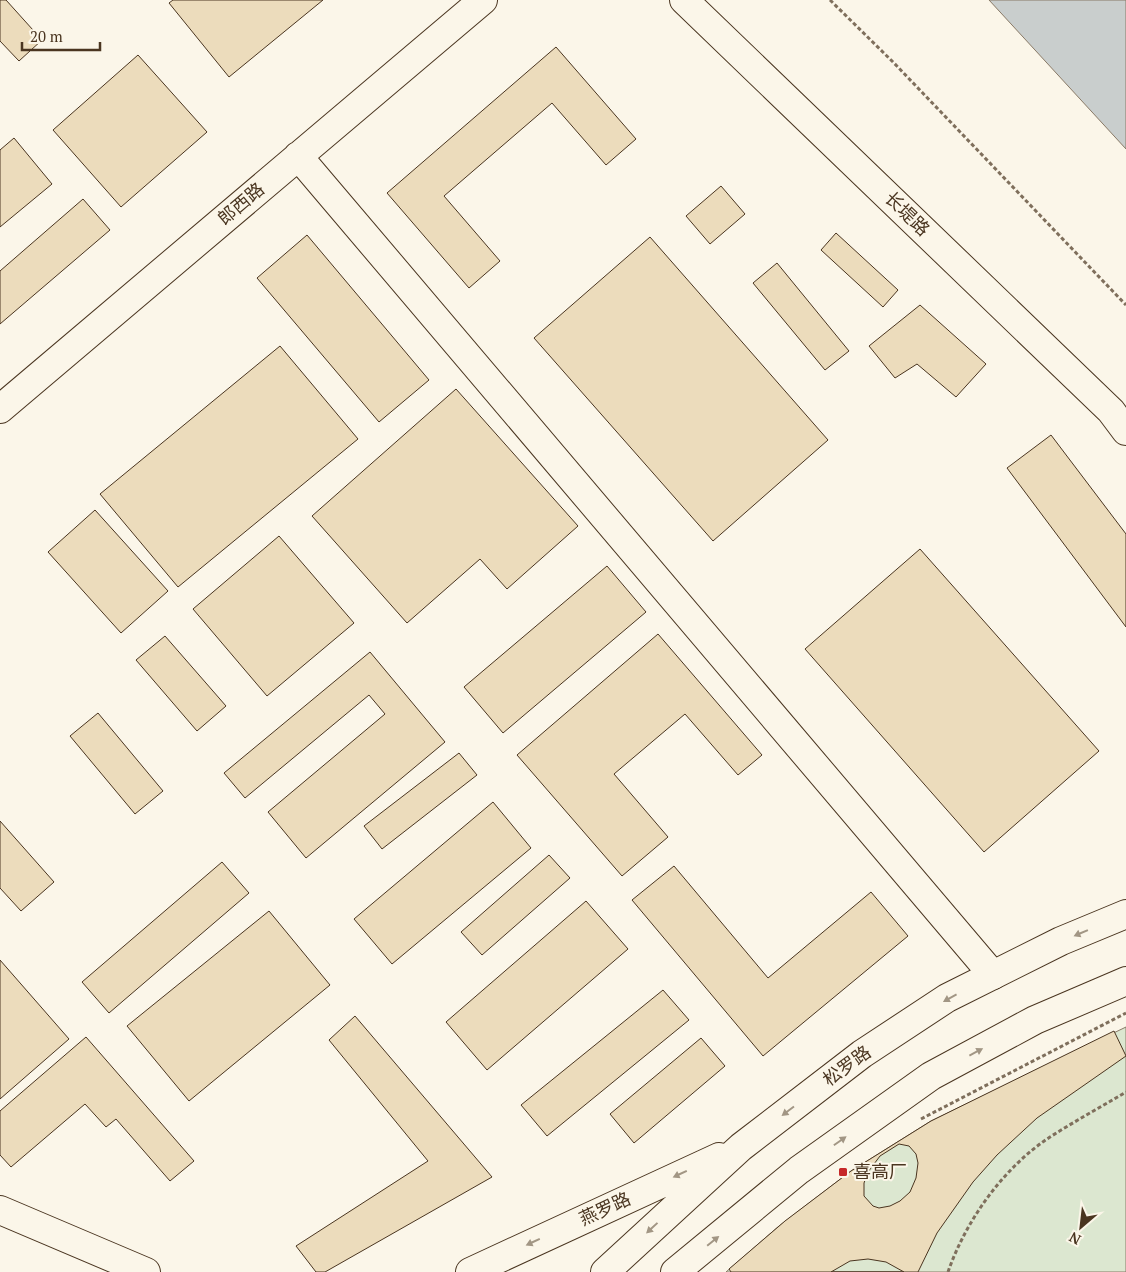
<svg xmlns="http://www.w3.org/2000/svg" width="1126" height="1272" viewBox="0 0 1126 1272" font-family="'PT Serif','Noto Sans SC',serif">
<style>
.green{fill:#dce7d0;stroke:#887966}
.water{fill:#c9cecd;stroke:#887966}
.building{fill:#ecdcbc;stroke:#4a3520;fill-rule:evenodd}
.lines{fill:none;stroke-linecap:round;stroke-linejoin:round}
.minor-casing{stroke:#4a3520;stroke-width:30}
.major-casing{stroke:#4a3520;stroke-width:30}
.path{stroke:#7f6f5c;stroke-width:3;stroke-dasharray:4 2.5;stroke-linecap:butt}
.minor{stroke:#fbf6e9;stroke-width:28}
.major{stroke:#fbf6e9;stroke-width:28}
.oneway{fill:#a29684}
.poi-dot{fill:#c62828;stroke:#fbf6e9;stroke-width:2}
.labels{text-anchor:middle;stroke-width:4;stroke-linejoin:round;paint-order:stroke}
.street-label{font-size:18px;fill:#4a3520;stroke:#fbf6e9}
.poi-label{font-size:18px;fill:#4a3520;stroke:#fbf6e9;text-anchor:start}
</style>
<rect width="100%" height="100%" fill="#fbf6e9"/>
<path class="green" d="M1126 1027V1272H726L779 1226 851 1171 931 1121Z"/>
<path class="water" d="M989 0H1126V149Z"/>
<path class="building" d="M0 0H6L42 40 19 61 0 41Z
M173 0H323L229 77 169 3Z
M556 47 636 139 606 165 552 103 444 196 500 261 469 288 387 193Z
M138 55 207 132 121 207 53 130Z
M14 138 52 184 0 227V150Z
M721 186 745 214 710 244 686 216Z
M83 199 110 230 0 324V271Z
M836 233 898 290 883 307 821 250Z
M307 235 429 380 379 422 257 278Z
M650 237 828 440 713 541 534 338Z
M777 263 849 351 825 370 753 283Z
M920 305 986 364 956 397 917 364 895 378 869 346Z
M280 346 358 439 178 587 100 494Z
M456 389 578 526 507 589 480 559 407 623 312 516Z
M1051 435 1126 534V627L1007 468Z
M95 510 168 591 121 633 48 552Z
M279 536 354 623 267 696 193 609Z
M920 549 1099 751 984 852 805 649Z
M607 566 646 612 503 733 464 687Z
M658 634 762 755 738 775 685 714 614 774 668 837 622 876 517 755Z
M165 636 226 706 197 731 136 660Z
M370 652 445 742 306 858 268 812 385 714 369 695 245 798 224 773Z
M98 713 163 791 135 814 70 736Z
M459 753 477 775 382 849 364 826Z
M493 802 531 848 392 964 354 919Z
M0 821 54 882 21 911 0 888Z
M549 855 570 878 482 955 461 932Z
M222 862 249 893 109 1013 82 982Z
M674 866 768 978 871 892 908 936 763 1056 632 900Z
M586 901 628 949 487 1070 446 1022Z
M269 911 330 985 189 1101 127 1026Z
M0 960 69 1039 0 1099Z
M663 990 689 1020 547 1136 521 1105Z
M355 1016 492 1177 325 1272H316L296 1246 428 1161 329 1040Z
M1114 1031 1126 1056 1037 1118 997 1155 973 1182 937 1233 918 1272H731L729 1269 785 1221 851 1171 931 1121ZM899 1144 909 1146 916 1154 918 1163 916 1178 910 1192 900 1201 890 1206 879 1208 873 1206 864 1196V1183L868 1172 880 1156Z
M86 1037 194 1161 170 1181 116 1119 106 1127 85 1104 11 1167 0 1155V1111Z
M701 1038 725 1066 634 1143 610 1114Z
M868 1259 886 1262 904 1272H831L850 1261Z"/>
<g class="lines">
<g class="minor-casing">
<path id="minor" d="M684 0 1111 411 1126 431
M298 156 993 975
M0 409 483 0
M0 1210 146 1272"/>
</g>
<g class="major-casing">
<path id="major" d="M470 1272 719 1157
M605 1272 741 1147 862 1054 947 998 1061 941 1126 914
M675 1272 799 1170 931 1076 1035 1020 1126 981"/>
</g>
<path class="path" d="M830 0 893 62 1126 305
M921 1119 1126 1013
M948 1272C966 1220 1004 1167 1050 1137 1075 1121 1101 1107 1126 1092"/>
<use href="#minor" class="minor"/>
<use href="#major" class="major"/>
</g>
<defs><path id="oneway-solid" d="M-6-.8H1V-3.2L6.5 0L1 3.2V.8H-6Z" transform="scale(1.25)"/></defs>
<g class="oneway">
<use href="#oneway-solid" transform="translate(1081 933) rotate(157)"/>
<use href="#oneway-solid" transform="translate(950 998) rotate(151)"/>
<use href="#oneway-solid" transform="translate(976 1052) rotate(-28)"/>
<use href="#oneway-solid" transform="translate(788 1111) rotate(143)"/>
<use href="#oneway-solid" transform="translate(840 1141) rotate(-35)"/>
<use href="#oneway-solid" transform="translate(680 1174) rotate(155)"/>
<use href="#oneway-solid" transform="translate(652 1228) rotate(137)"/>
<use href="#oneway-solid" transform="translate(713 1241) rotate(-39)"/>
<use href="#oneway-solid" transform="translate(533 1242) rotate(155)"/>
</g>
<rect class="poi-dot" x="838" y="1167" width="10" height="10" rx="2.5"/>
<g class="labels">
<g class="street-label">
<text transform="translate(241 204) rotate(-40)" y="6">郎西路</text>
<text transform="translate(907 214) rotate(44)" y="6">长堤路</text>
<text transform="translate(847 1066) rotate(-36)" y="6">松罗路</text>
<text transform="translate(605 1209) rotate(-25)" y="6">燕罗路</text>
</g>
<g class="poi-label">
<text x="853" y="1178">喜高厂</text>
</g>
</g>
<g transform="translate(1081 1227) rotate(208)" stroke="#fbf6e9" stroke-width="4" paint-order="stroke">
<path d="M0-4L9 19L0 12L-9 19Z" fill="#4a3520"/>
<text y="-8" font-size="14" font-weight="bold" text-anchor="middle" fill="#4a3520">N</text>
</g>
<path d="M22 42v8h78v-8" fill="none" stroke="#4a3520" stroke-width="2.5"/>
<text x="30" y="42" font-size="15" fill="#4a3520" stroke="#fbf6e9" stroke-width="4" paint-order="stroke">20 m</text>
</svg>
